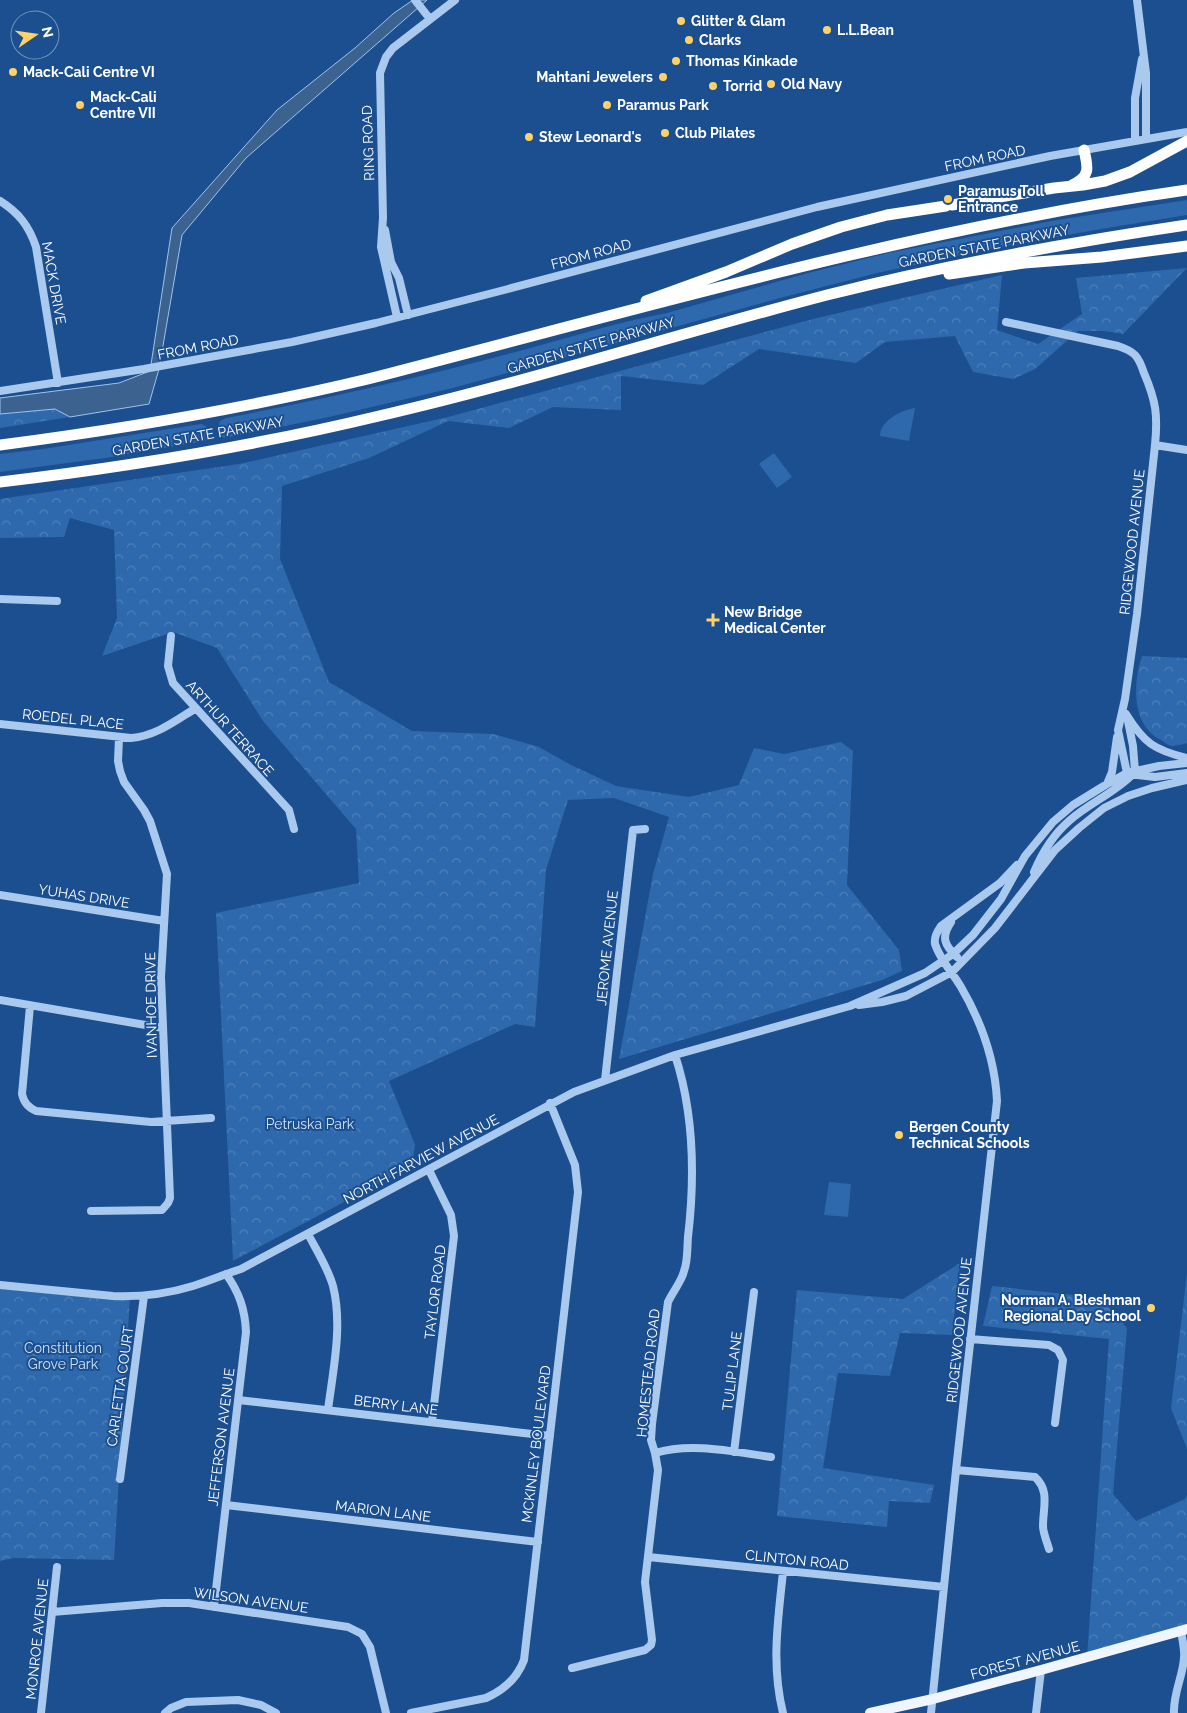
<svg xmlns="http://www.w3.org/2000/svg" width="1187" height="1713" viewBox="0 0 1187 1713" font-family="Raleway,sans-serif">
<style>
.green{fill:#2e69ad}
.forest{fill:url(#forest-crowns)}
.water{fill:#3c6290;stroke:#9cc4f0}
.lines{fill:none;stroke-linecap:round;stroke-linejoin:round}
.minor{stroke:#a9c9ee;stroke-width:8}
.major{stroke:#f0f6ff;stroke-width:10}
.highway{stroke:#fff;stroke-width:11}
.poi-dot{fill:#ffd166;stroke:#1b4f8f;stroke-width:2}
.labels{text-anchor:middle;stroke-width:4;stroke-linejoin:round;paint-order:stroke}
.poi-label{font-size:14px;font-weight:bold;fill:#fff;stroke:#1b4f8f;text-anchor:start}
.street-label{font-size:14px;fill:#fff;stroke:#1b4f8f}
.park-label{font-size:14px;fill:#cfe3fa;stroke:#1b4f8f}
</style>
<defs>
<pattern id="forest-crowns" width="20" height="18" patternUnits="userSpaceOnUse" patternTransform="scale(1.25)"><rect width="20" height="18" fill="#2e69ad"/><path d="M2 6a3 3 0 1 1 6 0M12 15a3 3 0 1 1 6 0" fill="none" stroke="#4d80b9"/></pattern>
</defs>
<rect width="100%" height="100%" fill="#1b4f8f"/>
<path class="green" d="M1187 200V215L1101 229 989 249 877 273 784 297 453 388 329 417 225 438 220 436 217 431 220 421 226 418C326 399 425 376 523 350 571 337 618 322 667 313L808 273 888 253 1057 220Z
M915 408 909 441 880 436C880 421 901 410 915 408Z
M201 424 206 426 209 435 205 441 105 458 0 472V454L43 449Z
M774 453 792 477 777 488 759 464Z
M829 1182 851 1184 848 1217 824 1215Z"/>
<path class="forest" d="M1187 268 1123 334 1104 331H1078L1035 369 1013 379 973 372 955 336 885 342 856 363 759 349 703 385 621 376V410L553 407 509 428 448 421 369 458 282 486 280 559 329 682 412 731 493 734 539 747 571 765 616 786 689 797 739 785 754 748 784 754 841 742 853 751 847 885 899 950 902 971 882 980 619 1059 653 874 669 817 614 798 568 800 546 870 535 1027 515 1024 389 1081 415 1145 412 1166 233 1261 216 913 359 883 356 829 263 721 217 648 173 632 102 656 117 618 114 530 70 518 64 537 0 538V499L239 464 448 417 817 318 1002 275 997 330 1038 344 1082 314 1076 278Z
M55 409 70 417 0 428V414Z
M1142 656 1187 658V743C1183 744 1176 746 1171 746 1168 745 1164 742 1161 740 1131 725 1133 683 1142 656Z
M960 1263 952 1335 900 1333 890 1376 838 1373 823 1468 934 1485 930 1503 889 1501 887 1527 777 1516 797 1290 903 1299Z
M1187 1273V1449L1171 1408Z
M0 1285 130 1296 114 1560 13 1558 0 1561Z
M992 1286 1101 1298 1127 1328 1113 1494 1136 1521 1185 1499 1187 1495V1629L1087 1657 1109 1339 983 1326Z"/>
<path class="water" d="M413 0H427L246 158 182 235 159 369 149 404 70 417 55 409 0 414V398L119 383 150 371 172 228 277 110 355 48 394 13Z"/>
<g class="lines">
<path class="minor" d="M415 0 430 19
M1137 0 1146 73V138
M1135 141V98L1142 59
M0 201C19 213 29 226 36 247L58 383
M385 230 391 262 399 278 408 315
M397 317 381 247 383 218 380 73 386 57 393 48 455 0
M1006 322 1118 346C1124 348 1130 350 1135 355 1139 359 1142 367 1144 373 1156 401 1158 415 1155 445L1137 614 1125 699 1118 730 1127 773
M0 391 144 369 292 342 376 323 508 289 817 207 1050 156 1187 132
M1155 445 1187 450
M0 599 57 601
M171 636 168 666 173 683 289 810 294 829
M1126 714C1144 743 1154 750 1187 758
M1128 721 1133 746 1135 771
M0 724 131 738C156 736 175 721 196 708
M1129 774 1155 777 1187 773
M1107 784 1112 772 1117 737
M1034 872C1042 853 1053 835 1069 821 1089 803 1115 793 1134 773
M0 895 164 921
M951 922C941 937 944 945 957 957
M0 1000 163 1028
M859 1005 882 1002 906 996 952 972 995 928 1055 850 1079 828 1104 808 1128 796 1152 788 1187 780
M30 1006 22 1094C24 1103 28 1107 36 1111L151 1122 211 1118
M605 1080 633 830 645 829
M429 1170 451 1215 454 1236 432 1422
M91 1211 162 1210 168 1203 170 1198 161 977 167 874 150 821 144 810 124 782 120 771 118 761 119 738
M308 1234C317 1251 328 1268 333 1286 343 1326 333 1370 328 1410
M0 1285 113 1296C140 1297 167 1294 193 1286 209 1281 225 1274 241 1269L574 1092 675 1055 850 1006 925 973 953 954 973 935 1001 899 1025 856 1053 822 1073 805 1107 784 1127 773 1159 766 1187 763
M970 1339 1049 1345 1058 1350 1063 1360 1055 1423
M238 1400 550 1436
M734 1452 754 1292
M655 1453C692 1442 734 1452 771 1457
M956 1470 1035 1477C1050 1491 1043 1507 1043 1526 1043 1533 1047 1542 1049 1549
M120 1479 144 1296
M226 1505 538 1542
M648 1557 944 1587
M783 1572C778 1620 771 1665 783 1713
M214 1607 246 1332C245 1309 239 1292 226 1274
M52 1612 162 1603H189L348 1627 362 1634 370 1647 386 1713
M572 1668 645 1650 651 1645 652 1640 645 1582 658 1470 655 1453 651 1440 652 1424 668 1302C673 1291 682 1281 684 1271 688 1261 687 1248 688 1237 695 1177 694 1113 675 1055
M41 1713 57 1567
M165 1713 171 1708 186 1702 238 1700 261 1705 276 1713
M411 1713 486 1698C504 1690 517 1679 524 1660L578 1192 575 1165 550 1103
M931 1713 956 1470 997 1101C995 1059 982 1023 961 987 953 973 940 960 935 944 934 937 937 932 941 926L1000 883 1017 865
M1036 1713 1041 1670
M1174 1713C1173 1694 1183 1676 1184 1658 1185 1649 1182 1639 1181 1630"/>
<path class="major" d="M870 1713 933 1699 1041 1670 1187 1629"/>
<path class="highway" d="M1072 185C1091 177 1088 167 1084 150
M952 205 1054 188 1083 185 1105 181 1130 172 1187 141
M949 274 1024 263 1102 257 1187 246
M646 301 726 272 792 244 841 227 887 215 946 206
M0 445C124 429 247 408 368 379 640 309 908 230 1187 190
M0 482C127 467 254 446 379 416 530 381 677 334 827 295 946 265 1066 243 1187 225"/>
</g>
<g class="poi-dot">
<circle cx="681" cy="21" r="5"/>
<circle cx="827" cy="30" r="5"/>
<circle cx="689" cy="40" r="5"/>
<circle cx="676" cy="61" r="5"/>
<circle cx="13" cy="72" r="5"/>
<circle cx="663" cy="77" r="5"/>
<circle cx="771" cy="84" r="5"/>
<circle cx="713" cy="86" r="5"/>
<circle cx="80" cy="105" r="5"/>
<circle cx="607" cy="105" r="5"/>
<circle cx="665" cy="133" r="5"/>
<circle cx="529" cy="137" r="5"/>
<circle cx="948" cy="199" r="5"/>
<path d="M710.5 612.5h5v5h5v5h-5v5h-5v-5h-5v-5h5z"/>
<circle cx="899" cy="1135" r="5"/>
<circle cx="1151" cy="1308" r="5"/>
</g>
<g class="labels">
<g class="poi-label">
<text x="691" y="26">Glitter &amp; Glam</text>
<text x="837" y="35">L.L.Bean</text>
<text x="699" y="45">Clarks</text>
<text x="686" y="66">Thomas Kinkade</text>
<text x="23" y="77">Mack-Cali Centre VI</text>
<text x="653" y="82" text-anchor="end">Mahtani Jewelers</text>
<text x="781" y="89">Old Navy</text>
<text x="723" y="91">Torrid</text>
<text x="90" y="102">Mack-Cali<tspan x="90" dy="16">Centre VII</tspan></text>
<text x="617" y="110">Paramus Park</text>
<text x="675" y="138">Club Pilates</text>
<text x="539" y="142">Stew Leonard's</text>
<text x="958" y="196">Paramus Toll<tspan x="958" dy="16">Entrance</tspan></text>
<text x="724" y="617">New Bridge<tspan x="724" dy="16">Medical Center</tspan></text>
<text x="909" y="1132">Bergen County<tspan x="909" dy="16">Technical Schools</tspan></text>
<text x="1141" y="1305" text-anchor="end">Norman A. Bleshman<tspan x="1141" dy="16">Regional Day School</tspan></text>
</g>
<g class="street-label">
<text transform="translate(368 143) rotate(-92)" y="5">RING ROAD</text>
<text transform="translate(985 158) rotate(-12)" y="5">FROM ROAD</text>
<text transform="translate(984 246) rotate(-11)" y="5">GARDEN STATE PARKWAY</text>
<text transform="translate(591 254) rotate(-15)" y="5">FROM ROAD</text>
<text transform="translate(54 283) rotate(80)" y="5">MACK DRIVE</text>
<text transform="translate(591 345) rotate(-16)" y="5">GARDEN STATE PARKWAY</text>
<text transform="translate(198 347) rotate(-11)" y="5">FROM ROAD</text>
<text transform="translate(198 436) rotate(-10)" y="5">GARDEN STATE PARKWAY</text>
<text transform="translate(1132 542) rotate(-84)" y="5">RIDGEWOOD AVENUE</text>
<text transform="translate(73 719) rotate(6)" y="5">ROEDEL PLACE</text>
<text transform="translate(230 728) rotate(48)" y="5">ARTHUR TERRACE</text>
<text transform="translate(84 896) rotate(9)" y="5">YUHAS DRIVE</text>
<text transform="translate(607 948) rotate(-84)" y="5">JEROME AVENUE</text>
<text transform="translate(151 1005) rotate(-91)" y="5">IVANHOE DRIVE</text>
<text transform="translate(421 1159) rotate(-28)" y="5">NORTH FARVIEW AVENUE</text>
<text transform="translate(435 1292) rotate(-83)" y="5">TAYLOR ROAD</text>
<text transform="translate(959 1330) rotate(-84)" y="5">RIDGEWOOD AVENUE</text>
<text transform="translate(732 1371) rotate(-83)" y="5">TULIP LANE</text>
<text transform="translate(648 1373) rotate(-84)" y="5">HOMESTEAD ROAD</text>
<text transform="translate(120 1386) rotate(-82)" y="5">CARLETTA COURT</text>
<text transform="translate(396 1405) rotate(7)" y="5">BERRY LANE</text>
<text transform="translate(221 1437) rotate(-83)" y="5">JEFFERSON AVENUE</text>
<text transform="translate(536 1444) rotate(-83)" y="5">MCKINLEY BOULEVARD</text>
<text transform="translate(383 1511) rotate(7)" y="5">MARION LANE</text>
<text transform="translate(797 1560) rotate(6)" y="5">CLINTON ROAD</text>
<text transform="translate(251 1600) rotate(8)" y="5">WILSON AVENUE</text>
<text transform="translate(37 1639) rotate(-84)" y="5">MONROE AVENUE</text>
<text transform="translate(1025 1660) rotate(-15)" y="5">FOREST AVENUE</text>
</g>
<g class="park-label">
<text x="310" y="1129">Petruska Park</text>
<text x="63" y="1353">Constitution<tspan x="63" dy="16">Grove Park</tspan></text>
</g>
</g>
<g transform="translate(35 35) rotate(77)"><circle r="24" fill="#1b4f8f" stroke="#7695bc"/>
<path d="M0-4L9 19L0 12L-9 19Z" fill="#ffd166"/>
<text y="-8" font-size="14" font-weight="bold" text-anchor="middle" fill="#ffffff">N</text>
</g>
</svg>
